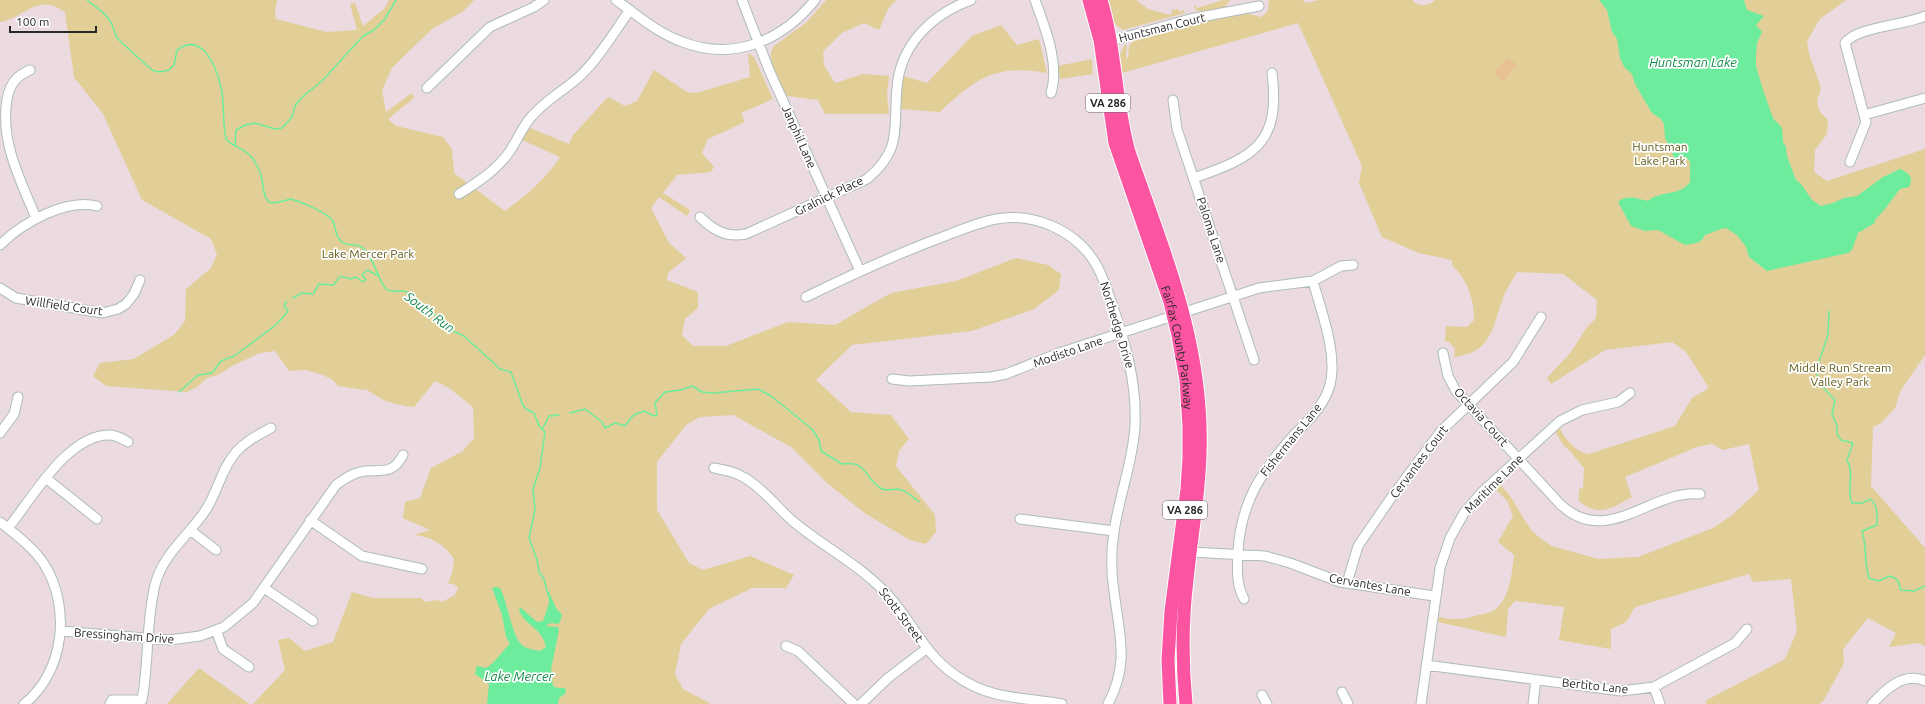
<svg xmlns="http://www.w3.org/2000/svg" width="1925" height="704" viewBox="0 0 1925 704" font-family="Ubuntu,sans-serif">
<style>
.green{fill:#e1cf97}
.pitch{fill:#e8c093}
.water{fill:#6eec9d}
.lines{fill:none;stroke-linecap:round;stroke-linejoin:round}
.stream{stroke:#6eec9d;stroke-width:1.5}
.minor-casing{stroke:#aebcbb;stroke-width:11}
.highway-casing{stroke:#fff;stroke-width:15}
.minor{stroke:#fff;stroke-width:9}
.highway{stroke:#fb55a1;stroke-width:13}
.labels{text-anchor:middle;stroke-width:3.5;stroke-linejoin:round;paint-order:stroke}
.shield{fill:#fff;stroke:#686868;stroke-width:1}
.shield-label{font-size:11px;font-weight:bold;fill:#282828}
.street-label{font-size:12px;fill:#282828;stroke:#fff}
.park-label{font-size:12px;fill:#635c1b;stroke:#fff}
.water-label{font-size:13px;font-style:italic;fill:#108846;stroke:#fff}
</style>
<rect width="100%" height="100%" fill="#ebdadf"/>
<path class="green" d="M0 0H277L275 11 276 19 327 32 357 30 350 4 355 3 363 26 384 9 389 0H474L462 12 432 29 392 68 382 90 386 112 412 93 414 98 388 119 396 126 443 137 452 149 454 173 505 211C526 196 546 179 560 157L522 140 530 128 569 144 573 135 608 97 625 106 637 101 654 70 687 92 696 93 750 77 748 53 754 57 773 99 741 113 745 122 708 139 702 153 714 167 711 172 677 175 663 193 690 210 687 216 659 197 651 208 669 243 686 258 668 273 667 280 698 292V308L685 319 682 335 693 346H726L788 322 835 325 891 293 956 281 1016 258 1048 265 1061 274 1059 290 1034 309 972 331 852 345 816 380 851 412 891 415 909 439 899 451 896 466 935 515 936 532 926 544 910 540 866 514 827 483 791 447 733 415 700 417 686 425 657 462V510L689 563 703 570 750 556 794 575 786 588H752L709 609 681 644 675 674 683 689 711 704H253L285 670 278 640 289 638 305 651 333 642 352 592 373 598H421L425 602 437 600 442 602 455 595 458 588 454 584H448L452 573 454 559C444 544 432 537 414 535L430 530 403 518 405 502 420 498 431 468 463 451 474 438 473 407 449 388 435 381 414 407C393 405 383 401 366 389L363 390 338 386 333 380 323 375 306 370 289 371 275 351 260 353 232 366 218 375 207 378 197 387 187 392 106 386 93 376 100 363 134 359 175 334 185 321 186 289 211 268 217 254 211 239 142 200 103 114 74 77 65 12C61 10 56 6 51 5 32 1 18 20 0 22Z
M826 0H896L888 9 879 30 864 23 842 33 823 51 824 65 835 83 863 74 889 76 887 95 889 114H825L818 100 787 96C780 82 764 59 774 46L807 22Z
M1107 0H1136L1148 9 1171 15 1172 10 1178 9 1179 12 1184 10 1185 13 1123 30 1115 24Z
M1223 0H1230L1225 7 1201 12 1196 10 1194 6 1195 5 1197 8Z
M1269 0H1302L1306 3 1319 0H1412C1419 7 1427 7 1435 0H1846L1820 19 1807 41 1809 54 1821 88 1817 101 1820 112 1828 120 1827 134 1815 150 1814 172 1827 181 1925 149V355L1901 390 1895 408 1881 423 1873 427 1871 486 1925 548V646L1919 643 1889 647 1896 633 1868 618 1843 649 1844 663 1824 700 1819 704H1707L1705 701 1785 659 1797 631 1791 579 1753 582 1749 574 1635 607 1626 622 1611 629V649L1559 640 1564 607 1515 601 1508 609 1506 637 1438 622 1439 617C1452 620 1462 620 1475 616 1480 614 1488 614 1493 611 1510 601 1512 572 1514 555L1498 542 1513 516 1507 501 1491 484 1496 480 1510 496 1531 530 1540 538 1552 546 1598 559 1638 557 1713 528 1731 516 1759 490 1749 444 1723 450 1712 444 1697 447 1625 477 1632 497C1612 508 1599 518 1579 501V489L1583 488 1584 468 1570 451 1563 445 1553 427 1560 421C1560 424 1560 428 1561 430 1565 440 1578 453 1589 454L1675 426 1692 398 1709 388 1686 352 1672 342 1605 350 1551 384 1547 378 1571 352 1587 327 1596 318 1597 300 1563 274 1517 272C1514 278 1509 284 1506 291 1492 322 1496 352 1454 357L1455 349 1449 342 1445 341 1446 326 1467 327 1474 320C1474 298 1468 281 1452 265V260L1419 253 1382 237 1359 183 1362 166 1298 23 1122 73 1120 55 1125 44 1127 46 1126 56 1128 59 1129 46 1134 40 1184 26 1246 13 1261 17 1268 11Z
M1001 25 1017 45 1039 39 1047 73C996 64 976 78 940 112L900 109 903 76 927 83 972 36Z
M1092 59 1093 74 1060 79 1058 66Z
M199 668 249 704H167Z"/>
<path class="pitch" d="M1507 57 1517 65 1503 81 1494 74Z"/>
<path class="water" d="M1599 0H1744L1747 10 1764 16 1756 25 1762 32 1757 43 1756 56V66L1763 90 1773 118 1782 128 1783 142 1786 147 1787 156 1796 180 1801 184 1812 200 1821 206 1833 203 1844 198 1857 196 1883 177 1900 169C1909 173 1914 177 1909 187L1900 189 1885 209 1875 220V223L1858 233 1852 250 1848 253 1767 271 1749 257 1746 247 1737 235 1726 228 1721 229 1705 235 1702 240 1697 243 1685 245 1658 230 1645 231 1631 226 1618 202C1627 194 1637 199 1648 201 1660 190 1679 197 1690 182V162L1686 157H1678L1675 159 1665 138 1664 124 1661 119 1652 113 1635 84 1632 74 1624 67 1620 58 1617 39 1612 32 1607 10Z
M496 587 500 588C508 602 512 641 525 647 529 649 535 650 540 651L546 647C542 627 523 625 519 609L520 607 537 622 543 621 549 603 548 590 556 608 562 615 560 622 558 624 551 623 545 626 558 627 559 630 551 669 553 686 557 688H565L566 693 559 698 558 704H487L489 684 475 674 477 666 486 668C495 663 502 651 510 644L506 637 502 615 492 588Z"/>
<g class="lines">
<path class="stream" d="M87 0C94 6 102 10 108 18 113 24 114 31 117 38 120 41 151 70 154 71 159 73 164 71 169 70L174 65 177 50C203 31 216 67 221 87 225 104 222 122 226 139 234 148 247 149 253 159 256 164 260 170 261 176 264 185 262 195 269 202L275 203 291 199C301 202 326 212 332 220 337 227 334 236 342 242 351 249 358 239 368 254 374 262 381 285 386 289 393 294 400 289 407 292L415 303 430 310 448 329 464 336 500 369 511 372 522 403 526 409 534 413 539 426 545 432 540 468 533 489 535 509 529 538 537 560 539 572 544 579 548 595
M235 146 236 130 245 125 255 123 275 129 282 128 292 117 295 106 300 99 322 81 363 36 374 30 385 19 396 0
M293 298 302 293 313 294 319 284 334 285C340 275 339 275 350 279L356 277 363 282 366 280 362 275 367 270 379 276
M1829 311 1828 335 1817 367V381L1835 400 1832 414 1837 426V434L1841 440 1853 443 1847 460C1855 473 1846 490 1852 503H1862L1870 499C1878 505 1877 515 1877 525L1862 531C1867 546 1864 563 1869 578L1878 581 1890 576C1898 578 1899 583 1901 590L1914 591 1925 586
M179 392 198 375 212 373 221 361 234 356 245 348 277 324 288 311 284 306 285 303 287 302
M570 413 585 409 602 422 605 428 615 423 625 426C632 416 632 415 644 411L654 416 657 415 655 403 665 392 681 390 692 386 702 392 713 393 758 389 771 396 812 429 819 440 821 451 842 464C869 460 864 480 882 489 887 491 892 489 898 489 906 490 913 497 919 502
M543 428 549 416 559 415"/>
<g class="minor-casing">
<path id="minor" d="M616 0C636 14 656 32 680 41 732 62 781 42 815 0
M742 0 769 70 860 271
M1035 0C1045 28 1060 64 1051 93
M1111 41 1190 19 1259 6
M30 70C16 76 10 84 7 99 0 142 20 179 36 218
M427 88 490 27 534 7 544 0
M1173 100 1177 129 1254 360
M1864 115 1845 43C1856 27 1906 25 1925 16
M1850 162 1866 122 1864 115 1925 98
M1194 178C1254 157 1281 144 1272 73
M459 194C478 182 497 170 510 151 518 139 523 125 533 115 547 99 565 90 580 76 600 57 614 32 630 10
M700 217C713 230 726 238 746 234L867 179C903 149 893 128 897 88 900 45 932 14 971 0
M0 245C22 223 66 198 97 206
M0 288 16 298 102 313 118 309 126 304 134 294 140 280
M806 297C849 276 892 256 937 239 956 232 976 223 996 219 1033 212 1074 230 1094 261 1102 273 1106 287 1111 301 1125 341 1137 382 1135 426 1133 462 1119 496 1114 532 1111 551 1111 572 1114 591 1119 633 1130 663 1108 704
M1443 353 1448 376 1456 391 1560 504C1607 549 1651 489 1700 494
M892 379 909 381 991 377 1006 374 1059 353 1259 288 1313 281 1341 266 1353 265
M0 433 14 414 18 397
M714 468C725 470 736 472 745 478 764 489 778 509 795 523 828 550 866 568 894 602 916 629 927 657 958 677 991 700 1025 697 1062 704
M47 479 97 519
M1020 519 1114 531
M310 520 362 556 422 569
M0 522C16 535 33 547 44 564 71 606 65 672 24 704
M8 528C32 499 68 433 111 435 118 436 123 439 128 442
M190 530 216 550
M1190 552 1265 556 1290 563 1340 582 1434 596
M1347 583 1358 546 1391 498 1441 431 1513 362 1541 317
M264 588 313 621
M1244 599C1236 584 1237 568 1238 551 1241 502 1261 472 1293 436 1308 421 1324 406 1330 385 1338 354 1321 311 1313 281
M216 630 223 649 249 667
M61 631 169 640 200 636 224 627 253 603 336 485C345 478 354 472 365 471 384 470 393 474 403 455
M786 646 798 651 854 704
M1426 665 1621 691 1654 687 1735 643 1747 629
M1654 687 1660 704
M1342 692 1348 704
M1262 695 1267 704
M110 704 112 700H142C149 663 146 621 155 585 163 553 190 535 207 508 218 490 222 468 236 452 246 441 258 435 271 428
M861 704 888 678 926 649
M1421 704 1440 568 1450 538 1464 513 1482 492 1560 421 1582 410 1618 402 1630 393
M1533 704 1536 680
M1872 704C1885 690 1904 671 1925 681"/>
</g>
<g class="highway-casing">
<g id="highway">
<path id="s1" d="M1089 0 1100 40 1115 143 1170 302 1178 335 1186 380 1189 426V458L1187 489 1171 611 1168 660 1170 704"/>
<path d="M1101 0C1116 50 1115 102 1129 152 1164 253 1204 344 1200 454 1199 496 1191 538 1187 580 1182 621 1182 663 1186 704"/>
</g>
</g>
<use href="#minor" class="minor"/>
<use href="#highway" class="highway"/>
</g>
<g class="labels">
<g class="shield">
<rect x="1086" y="94" width="44" height="18" rx="3"/>
<rect x="1163" y="501" width="44" height="18" rx="3"/>
</g>
<g class="shield-label">
<text x="1108" y="107">VA 286</text>
<text x="1185" y="514">VA 286</text>
</g>
<g class="street-label">
<text transform="translate(1162 28) rotate(-14)" y="4">Huntsman Court</text>
<text transform="translate(799 137) rotate(66)" y="4">Janphil Lane</text>
<text transform="translate(829 196) rotate(-26)" y="4">Gralnick Place</text>
<text transform="translate(1211 230) rotate(72)" y="4">Paloma Lane</text>
<text transform="translate(64 306) rotate(8)" y="4">Willfield Court</text>
<text transform="translate(1117 325) rotate(73)" y="4">Northedge Drive</text>
<text dy="4" stroke="none"><textPath href="#s1" startOffset="360">Fairfax County Parkway</textPath></text>
<text transform="translate(1068 352) rotate(-19)" y="4">Modisto Lane</text>
<text transform="translate(1481 417) rotate(48)" y="4">Octavia Court</text>
<text transform="translate(1291 440) rotate(-51)" y="4">Fishermans Lane</text>
<text transform="translate(1419 462) rotate(-53)" y="4">Cervantes Court</text>
<text transform="translate(1494 484) rotate(-45)" y="4">Maritime Lane</text>
<text transform="translate(1370 585) rotate(10)" y="4">Cervantes Lane</text>
<text transform="translate(901 615) rotate(53)" y="4">Scott Street</text>
<text transform="translate(124 636) rotate(4)" y="4">Bressingham Drive</text>
<text transform="translate(1595 686) rotate(6)" y="4">Bertito Lane</text>
</g>
<g class="park-label">
<text x="1660" y="151">Huntsman<tspan x="1660" dy="14">Lake Park</tspan></text>
<text x="368" y="258">Lake Mercer Park</text>
<text x="1840" y="372">Middle Run Stream<tspan x="1840" dy="14">Valley Park</tspan></text>
</g>
<g class="water-label">
<text x="1693" y="67">Huntsman Lake</text>
<text transform="translate(430 312) rotate(37)" y="5">South Run</text>
<text x="519" y="681">Lake Mercer</text>
</g>
</g>
<path d="M10 26v6h86v-6" fill="none" stroke="#282828" stroke-width="2"/>
<text x="16" y="26" font-size="12" fill="#282828" stroke="#ffffff" stroke-width="3" paint-order="stroke">100 m</text>
</svg>
